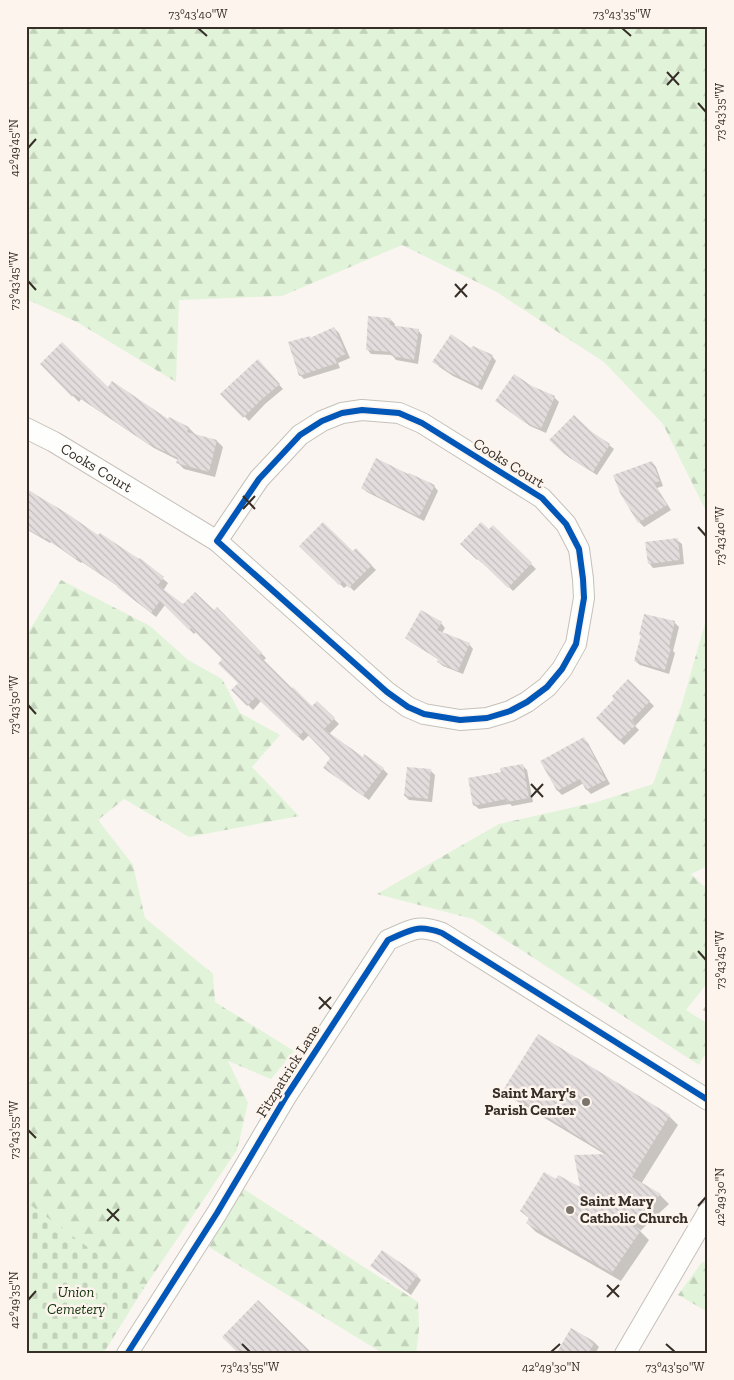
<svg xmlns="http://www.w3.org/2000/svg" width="734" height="1380" viewBox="0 0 734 1380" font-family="'Zilla Slab',serif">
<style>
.forest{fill:url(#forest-firs)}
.cemetery{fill:url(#cemetery-stones)}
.shadow{fill:#0003}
.building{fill:url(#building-back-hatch)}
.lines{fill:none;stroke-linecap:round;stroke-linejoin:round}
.minor-casing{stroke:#c6c0ba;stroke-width:22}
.minor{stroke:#fefefd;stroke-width:20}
.cycleway-casing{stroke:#fdf5ed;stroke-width:9}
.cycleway{stroke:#0057b8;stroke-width:6}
.ticks{fill:none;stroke:#362e27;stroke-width:2}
.poi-dot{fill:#7b746d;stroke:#fdf5ed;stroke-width:2}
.labels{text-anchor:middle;stroke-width:5;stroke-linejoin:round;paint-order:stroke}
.street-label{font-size:15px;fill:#362e27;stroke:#fdf5ed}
.poi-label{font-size:15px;font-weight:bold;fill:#362e27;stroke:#fdf5ed;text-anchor:end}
.park-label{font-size:15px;font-style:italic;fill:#0c3208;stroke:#fdf5ed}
.neatline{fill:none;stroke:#362e27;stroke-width:2}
.ticks-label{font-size:12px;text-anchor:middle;fill:#362e27}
</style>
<defs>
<pattern id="forest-firs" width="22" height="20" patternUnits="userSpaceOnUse" patternTransform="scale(1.25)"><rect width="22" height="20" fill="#e1f3d9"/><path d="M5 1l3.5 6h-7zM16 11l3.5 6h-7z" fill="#c2d1ba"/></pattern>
<pattern id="cemetery-stones" width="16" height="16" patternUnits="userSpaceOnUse" patternTransform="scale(1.25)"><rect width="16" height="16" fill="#e1f3d9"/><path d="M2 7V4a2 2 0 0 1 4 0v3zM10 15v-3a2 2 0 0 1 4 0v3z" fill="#c2d1ba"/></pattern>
<pattern id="building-back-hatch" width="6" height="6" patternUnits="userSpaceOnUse" patternTransform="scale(1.25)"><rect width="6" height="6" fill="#e3ddde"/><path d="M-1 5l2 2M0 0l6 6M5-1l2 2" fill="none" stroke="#c3bebe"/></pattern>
</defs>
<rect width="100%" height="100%" fill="#faf5f0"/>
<path class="forest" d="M26 26H708V515L663 424 604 362 495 291 402 245 282 296 179 300 176 382 77 322 26 299Z
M61 580 150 626 188 660 222 679 240 713 280 735 252 767 299 816 189 837 124 799 98 820 133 865 145 918 213 974 215 1002 294 1051 271 1079 228 1061 248 1103 237 1150 144 1288 34 1208 26 1201V634H27Z
M708 613V866L691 874 708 890V982L686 1010 708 1024V1049L699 1065 473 919 377 894 499 824 597 802 653 784 682 704Z
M242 1188 418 1302 419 1329 416 1354H384L209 1247Z
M702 1262 708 1264V1312L678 1295Z"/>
<path class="cemetery" d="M26 1201 34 1208 144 1288 103 1354H26Z"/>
<path class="shadow" d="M390 319 395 324 394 327 418 330 422 335 418 364 396 360 392 355 371 354 367 349Z
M334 328 339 333 350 358 338 363 340 368 304 379 300 375 309 337 311 339Z
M472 350 492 356 496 361 482 390 453 376 438 366Z
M42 364 108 389 169 421 170 419 189 428 195 434 194 435 217 441 223 447 215 477 184 469 178 463V460L154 448 81 399 79 402Z
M262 365 283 389 265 404 249 421 222 394Z
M532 387 554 397 559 402 546 433 530 426 496 401Z
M591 433 609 445 614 449 597 475 570 458 551 440Z
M652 462 656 467 663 486 657 488 671 510 644 527 639 522 621 492Z
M434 486 438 491 424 521 367 492 362 488Z
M30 491 98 537 140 560 168 583 163 591 183 606 214 612 217 609 266 658 263 661 312 708 317 702 339 724 329 734 363 758 383 769 388 774 369 800 330 772 332 758 309 735 303 741 261 701 253 710 233 690 239 683 224 659 196 632 194 634 165 605 156 617 119 587 82 562 81 563 51 542 50 543 26 529V495Z
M493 526 536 569 513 591 484 562 482 563 462 544 489 531Z
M677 540 682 544 684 564 653 568 649 563Z
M301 546 353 553 356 550 376 570 354 591 348 585 344 588Z
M674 622 679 627 673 651 675 653 669 674 640 665 635 661Z
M441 623 445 628 442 633 469 644 473 649 463 674 443 666 438 662 439 660 411 642 406 638Z
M628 681 654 706 635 726 639 730 624 745 597 718 616 699Z
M584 739 588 743 610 784 591 794 587 790 584 783 562 795 558 791 542 762Z
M522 765 527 770 533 802 512 806 510 804 479 809 474 805 502 773Z
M430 770 435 775 432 802 409 800 405 796Z
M708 1002V1013L703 1010Z
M504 1090 669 1116 678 1125 641 1184 660 1195 669 1204 640 1231 649 1240 621 1281 536 1232 527 1223 530 1219 522 1211 556 1180 581 1190 606 1155 513 1099Z
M372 1266 417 1276 421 1280 411 1295Z
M572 1329 595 1343 599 1347 595 1354H557Z"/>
<path class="building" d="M368 316 391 318 390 325 419 329 414 360 391 356V352L366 350Z
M334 327 346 354 335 359 337 363 299 376 288 342 310 336V338Z
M451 334 471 348 473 346 493 355 478 386 447 371 432 362Z
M62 342 108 387 112 381 168 419 169 417 189 427 187 432 217 440 209 472 176 463 178 458 147 443 74 394 72 397 40 364Z
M258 359 280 384 261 400 243 418 220 394Z
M514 374 532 386 555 396 541 429 524 422 495 401Z
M574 415 592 432 610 444 593 472 564 454 549 440Z
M376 458 408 474 409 473 435 485 419 517 361 488Z
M652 461 660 481 654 483 667 505 638 523 620 493 613 475Z
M26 489 65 512 98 535 100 533 139 559 140 558 164 577 158 585 183 604 195 592 214 610 217 607 262 653 259 655 292 688 293 687 312 706 317 701 335 718 324 729 363 757 364 754 384 768 363 796 323 768 330 758 304 731 298 737 256 697 247 706 231 690 238 683 218 664 222 659 191 628 189 630 160 601 151 613 117 587 118 586 77 558 76 559 46 538 45 539 26 528Z
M323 522 353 551 356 548 372 565 349 588 343 581 339 585 299 546Z
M481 522 489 529 493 525 532 563 508 588 478 559 477 560 460 544Z
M678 538 680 560 648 564 645 542Z
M421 610 442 622 437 630 470 643 458 671 437 662 438 659 405 638Z
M644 614 675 621 669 647 671 648 665 670 634 661 641 635H639Z
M628 679 650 701 632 720 636 725 619 741 596 718 614 699 612 696Z
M584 737 606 780 586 790 580 779 557 791 540 761Z
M523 764 529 798 507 802 506 799 473 806 468 778 501 772 500 768Z
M407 767 431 769 428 799 404 796Z
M538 1034 670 1115 632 1177 661 1194 630 1223 641 1230 612 1273 526 1223 529 1218 520 1211 544 1172 556 1179 558 1175 580 1187 574 1155 607 1154 503 1090Z
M382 1250 418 1275 406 1291 370 1266Z
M258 1300 313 1354H239L222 1337Z
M571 1328 595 1342 588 1354H556Z"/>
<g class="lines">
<g class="minor-casing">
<g id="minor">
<path d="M362 410 399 413 422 423 542 498 566 524 579 549 583 579 584 598 576 644 562 669 547 687 527 702 510 711 487 718 460 720 424 714 408 707 387 692 217 541 259 479 300 435 322 421 342 413Z"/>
<path id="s1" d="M26 428 54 442 217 541"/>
<path d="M127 1354 217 1213 287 1095 388 940C412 930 416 924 442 933L708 1100"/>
<path d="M625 1354 708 1212"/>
</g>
</g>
<use href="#minor" class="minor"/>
<g class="cycleway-casing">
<path id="cycleway" d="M362 410 399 413 422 423 542 498 566 524 579 549 583 579 584 598 576 644 562 669 547 687 527 702 510 711 487 718 460 720 424 714 408 707 387 692 217 541 259 479 300 435 322 421 342 413Z
M127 1354 217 1213 287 1095 388 940C412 930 416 924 442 933L708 1100"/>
</g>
<use href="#cycleway" class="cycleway"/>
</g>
<path class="ticks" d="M198 28 207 36M622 28 631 36M667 72 679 85M667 85 679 72M698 103 706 112M28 148 36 139M28 281 36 290M455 284 467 297M455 297 467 284M243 496 255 509M243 509 255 496M698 527 706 536M28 705 36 714M531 784 543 797M531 797 543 784M698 951 706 960M319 997 331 1009M319 1009 331 997M28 1130 36 1138M698 1206 706 1197M107 1209 119 1221M107 1221 119 1209M607 1285 619 1297M607 1297 619 1285M28 1300 36 1291M242 1344 250 1352M666 1344 675 1352M551 1352 560 1344"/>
<g class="poi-dot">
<circle cx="586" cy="1102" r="5"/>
<circle cx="570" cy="1210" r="5"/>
</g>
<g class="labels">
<g class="street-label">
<text transform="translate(509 463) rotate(32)" y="5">Cooks Court</text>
<text dy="5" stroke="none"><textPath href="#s1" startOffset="81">Cooks Court</textPath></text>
<text transform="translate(288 1071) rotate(-58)" y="5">Fitzpatrick Lane</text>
</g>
<g class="poi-label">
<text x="576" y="1098">Saint Mary's<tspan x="576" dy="17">Parish Center</tspan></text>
<text x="580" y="1206" text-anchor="start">Saint Mary<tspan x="580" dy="17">Catholic Church</tspan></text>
</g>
<g class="park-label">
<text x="76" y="1297">Union<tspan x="76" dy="17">Cemetery</tspan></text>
</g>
</g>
<rect width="734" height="1380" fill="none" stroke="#fdf5ed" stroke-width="55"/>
<rect x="28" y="28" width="678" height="1324" class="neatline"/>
<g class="ticks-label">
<text x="198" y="18">73°43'40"W</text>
<text x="622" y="18">73°43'35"W</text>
<text transform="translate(720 112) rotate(-90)" y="4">73°43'35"W</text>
<text transform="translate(14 148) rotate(-90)" y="4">42°49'45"N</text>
<text transform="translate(14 281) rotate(-90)" y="4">73°43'45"W</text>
<text transform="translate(720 536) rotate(-90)" y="4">73°43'40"W</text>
<text transform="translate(14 705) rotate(-90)" y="4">73°43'50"W</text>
<text transform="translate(720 960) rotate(-90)" y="4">73°43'45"W</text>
<text transform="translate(14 1130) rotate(-90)" y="4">73°43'55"W</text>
<text transform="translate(720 1197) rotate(-90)" y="4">42°49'30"N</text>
<text transform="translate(14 1300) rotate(-90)" y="4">42°49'35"N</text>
<text x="250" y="1371">73°43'55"W</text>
<text x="551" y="1371">42°49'30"N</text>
<text x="675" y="1371">73°43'50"W</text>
</g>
</svg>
